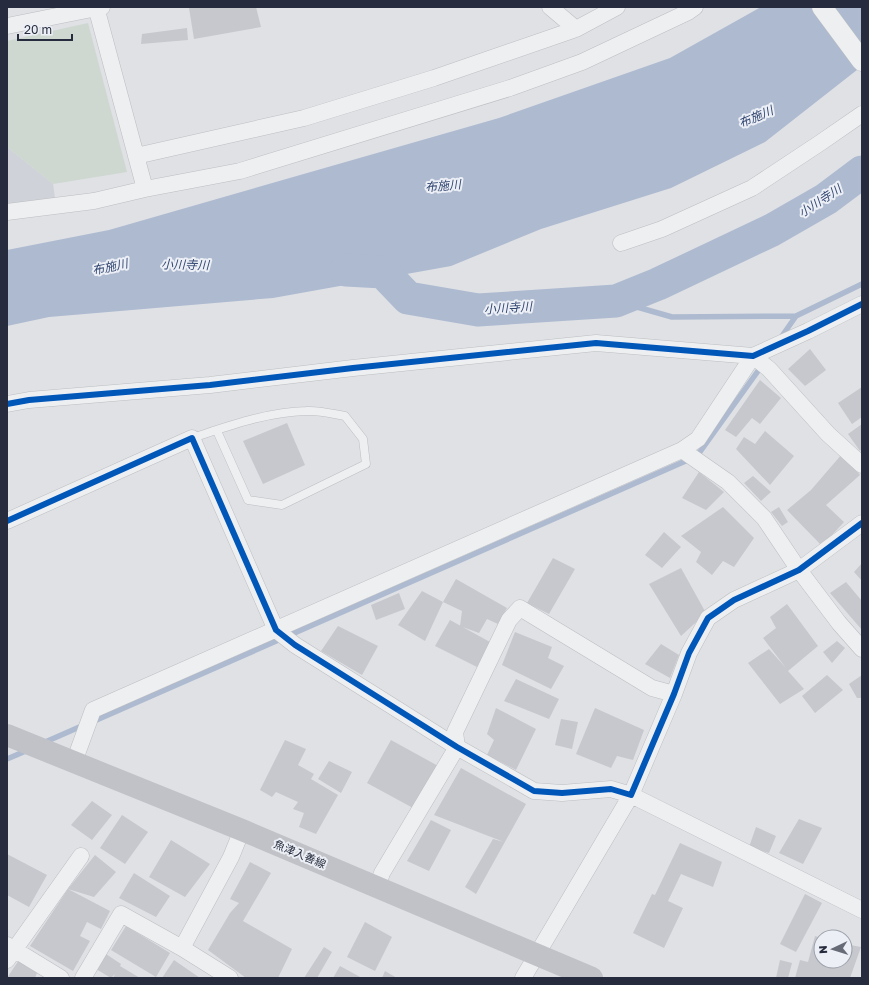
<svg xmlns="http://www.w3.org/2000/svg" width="869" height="985" viewBox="0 0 869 985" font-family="'Golos Text','Noto Sans JP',sans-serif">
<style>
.built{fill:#cfd2d9}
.green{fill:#ced8d0}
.water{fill:#adbad0}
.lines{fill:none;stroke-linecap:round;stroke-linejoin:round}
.stream{stroke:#adbad0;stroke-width:5.5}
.river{stroke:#adbad0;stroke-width:33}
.building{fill:#c6c8cd}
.service-casing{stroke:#bcbec1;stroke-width:9}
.minor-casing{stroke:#bcbec1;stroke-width:17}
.tertiary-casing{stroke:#bcbec1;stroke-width:21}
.service{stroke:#eeeff1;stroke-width:8}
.minor{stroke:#eeeff1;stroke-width:16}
.tertiary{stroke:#eeeff1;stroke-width:20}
.secondary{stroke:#c0c2c7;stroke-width:22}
.cycleway-casing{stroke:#eceff5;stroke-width:8}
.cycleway{stroke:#0057b8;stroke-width:6}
.labels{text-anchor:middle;stroke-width:4;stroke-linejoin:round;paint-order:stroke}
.street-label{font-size:11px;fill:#262c3d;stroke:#eceff5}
.water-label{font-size:12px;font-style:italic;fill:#314671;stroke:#eceff5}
</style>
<rect width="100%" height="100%" fill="#dfe1e5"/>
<path class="built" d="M7 147 53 184 55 198 7 205Z"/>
<path class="green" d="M88 23 127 172 53 184 7 147V41Z"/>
<path class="water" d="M761 7H862V66L765 142 671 188 541 229 451 266 273 298 49 317 7 326V250L109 230 499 118 670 58Z"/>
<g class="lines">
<path class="stream" d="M616 301 672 317 796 316
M780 339 796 316 862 284
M92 722 697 456 763 364
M43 743 84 725
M7 759 28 750"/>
<path class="river" d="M346 270 383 272 408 298 478 310 616 301 658 284 772 230 826 199 862 172"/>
</g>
<path class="building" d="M195 7H256L261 27 194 39 189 8Z
M187 28 188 40 141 44 142 34Z
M810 349 826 370 805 386 788 369Z
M760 380 781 398 760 424 752 418 736 437 725 430Z
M862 387V417L852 424 838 403Z
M287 423 305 465 263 484 243 441Z
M862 424V448L860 451 848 434Z
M765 431 794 456 770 485 736 449 744 437 755 444Z
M842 454 860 475 826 505 844 522 822 546 787 510 811 490Z
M699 472 724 492 706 510 682 498Z
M753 476 771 492 761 501 744 483Z
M723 507 754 538 734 567 723 561 712 575 696 562 701 552 681 536Z
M779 507 788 522 782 526 771 512Z
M664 532 681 547 662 568 645 555Z
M553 558 575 569 549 614 527 603Z
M862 563V581L854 572Z
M681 568 706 613 681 636 649 584Z
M456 579 507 608 498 624 487 619 479 633 460 626 462 611 443 602Z
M846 582 862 601V630L830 593Z
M422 591 443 602 425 641 398 625Z
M399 593 405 609 376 620 371 605Z
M787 604 818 646 788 671 804 689 780 704 748 663 769 649 786 668 763 638 776 628 770 617Z
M450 620 490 642 477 667 435 646Z
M338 626 378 646 362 675 321 651Z
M515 632 552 647 548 658 564 666 551 689 502 665Z
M837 641 845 648 832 663 823 652Z
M661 644 679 655 670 678 645 664Z
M827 675 843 690 815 713 802 696Z
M862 675V698H857L849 684Z
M516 679 559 699 549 719 504 701Z
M496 708 536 729 516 770 487 755 494 740 487 734Z
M595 708 644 730 633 760 617 756 611 768 576 754Z
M561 719 578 722 572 749 555 745Z
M285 740 306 749 298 765 314 774 311 779 338 795 316 834 299 827 304 813 293 809 298 802 276 792 272 797 260 790Z
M391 740 440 767 413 808 367 783Z
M329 761 352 772 341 793 318 779Z
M461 768 526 804 476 894 465 887 493 839 504 842 434 815Z
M92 801 112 815 92 840 71 825Z
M122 815 148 832 125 864 100 848Z
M799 819 822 828 803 864 779 853Z
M431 820 451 830 429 871 407 861Z
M756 827 776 836 769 853 749 847Z
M171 840 210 864 185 897 149 877Z
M680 843 722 862 713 887 681 874 668 901 683 908 664 948 633 933 652 894 655 895Z
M7 854 47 875 29 907 7 895Z
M95 855 116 872 94 897 68 889Z
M250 862 271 873 243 921 292 949 278 978H246L208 950 230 913 239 903 230 899Z
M134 873 170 896 156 917 119 898Z
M68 889 110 911 101 929 87 922 80 936 90 941 73 971 30 946Z
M805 894 822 903 796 952 780 944Z
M365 922 392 937 375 971 347 957Z
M126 926 170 953 156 977 111 950Z
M815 936 821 938V961H845V944L861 947 850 978H795L800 960 808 962Z
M324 947 332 952 317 978H304Z
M106 954 121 964 120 966 140 978H113L115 974 111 978 96 969Z
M19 960 37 973 35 978H7Z
M174 960 200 978H162Z
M780 960 792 963 788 978H776Z
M340 966 362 978H333Z
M385 971 397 978H382Z"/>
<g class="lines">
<g class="service-casing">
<path id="service" d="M192 438C229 426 267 412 306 411 319 410 333 414 345 416L363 439 366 464 282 505 248 500 217 431"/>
</g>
<g class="minor-casing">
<path id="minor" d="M7 26 102 7
M576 29 617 7
M136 156 304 118 434 78 576 29 550 7
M145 189 240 171 510 88 582 62 688 12 695 7
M7 212 94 201 145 189 96 7
M621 243 662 229 752 188 820 143 862 114
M753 356 769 369 828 434 862 465
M7 404 29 400 210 385 353 368 596 343 753 356 808 331 862 304
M682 450 728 482 764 518 799 570 839 623 862 649
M7 521 192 438 276 630 295 645 457 747 534 791 562 793 611 789 631 795 674 694 689 653 708 618 734 600 799 570 862 523
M74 762 93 710 682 450 698 439 753 356
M377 887 382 873 457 747 455 732 509 620 520 608 652 688 674 694
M7 945 61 978
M7 960 81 856
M83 978 121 914 182 948
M230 978 182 948 231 857 242 830
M523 978 631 795 862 910"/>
</g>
<g class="tertiary-casing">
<path id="tertiary" d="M822 7 862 61"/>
</g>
<use href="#service" class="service"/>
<use href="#minor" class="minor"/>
<use href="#tertiary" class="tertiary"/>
<path class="secondary" d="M7 735 242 830 592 978"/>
<g class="cycleway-casing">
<path id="cycleway" d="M7 404 29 400 210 385 353 368 596 343 753 356 808 331 862 304
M7 521 192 438 276 630 295 645 457 747 534 791 562 793 611 789 631 795 674 694 689 653 708 618 734 600 799 570 862 523"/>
</g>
<use href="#cycleway" class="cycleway"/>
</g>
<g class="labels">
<g class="street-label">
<text transform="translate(300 854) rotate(23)" y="4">魚津入善線</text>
</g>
<g class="water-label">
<text transform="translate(756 117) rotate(-23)" y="4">布施川</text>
<text transform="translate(443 186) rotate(-5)" y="4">布施川</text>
<text transform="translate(820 201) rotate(-33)" y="4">小川寺川</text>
<text transform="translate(185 265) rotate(1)" y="4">小川寺川</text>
<text transform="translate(110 267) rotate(-12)" y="4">布施川</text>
<text transform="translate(508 308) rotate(-4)" y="4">小川寺川</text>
</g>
</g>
<rect width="869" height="985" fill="none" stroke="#262c3d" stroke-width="16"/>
<g transform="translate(833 949) rotate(266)"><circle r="19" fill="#eceff5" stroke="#9da1ab"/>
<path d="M0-3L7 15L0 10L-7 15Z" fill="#676b78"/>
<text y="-6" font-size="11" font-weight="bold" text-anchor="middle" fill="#262c3d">N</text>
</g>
<path d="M18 34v6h54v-6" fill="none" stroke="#262c3d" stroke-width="2"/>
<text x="24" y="34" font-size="12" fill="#262c3d" stroke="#eceff5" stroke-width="3" paint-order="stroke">20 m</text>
</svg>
